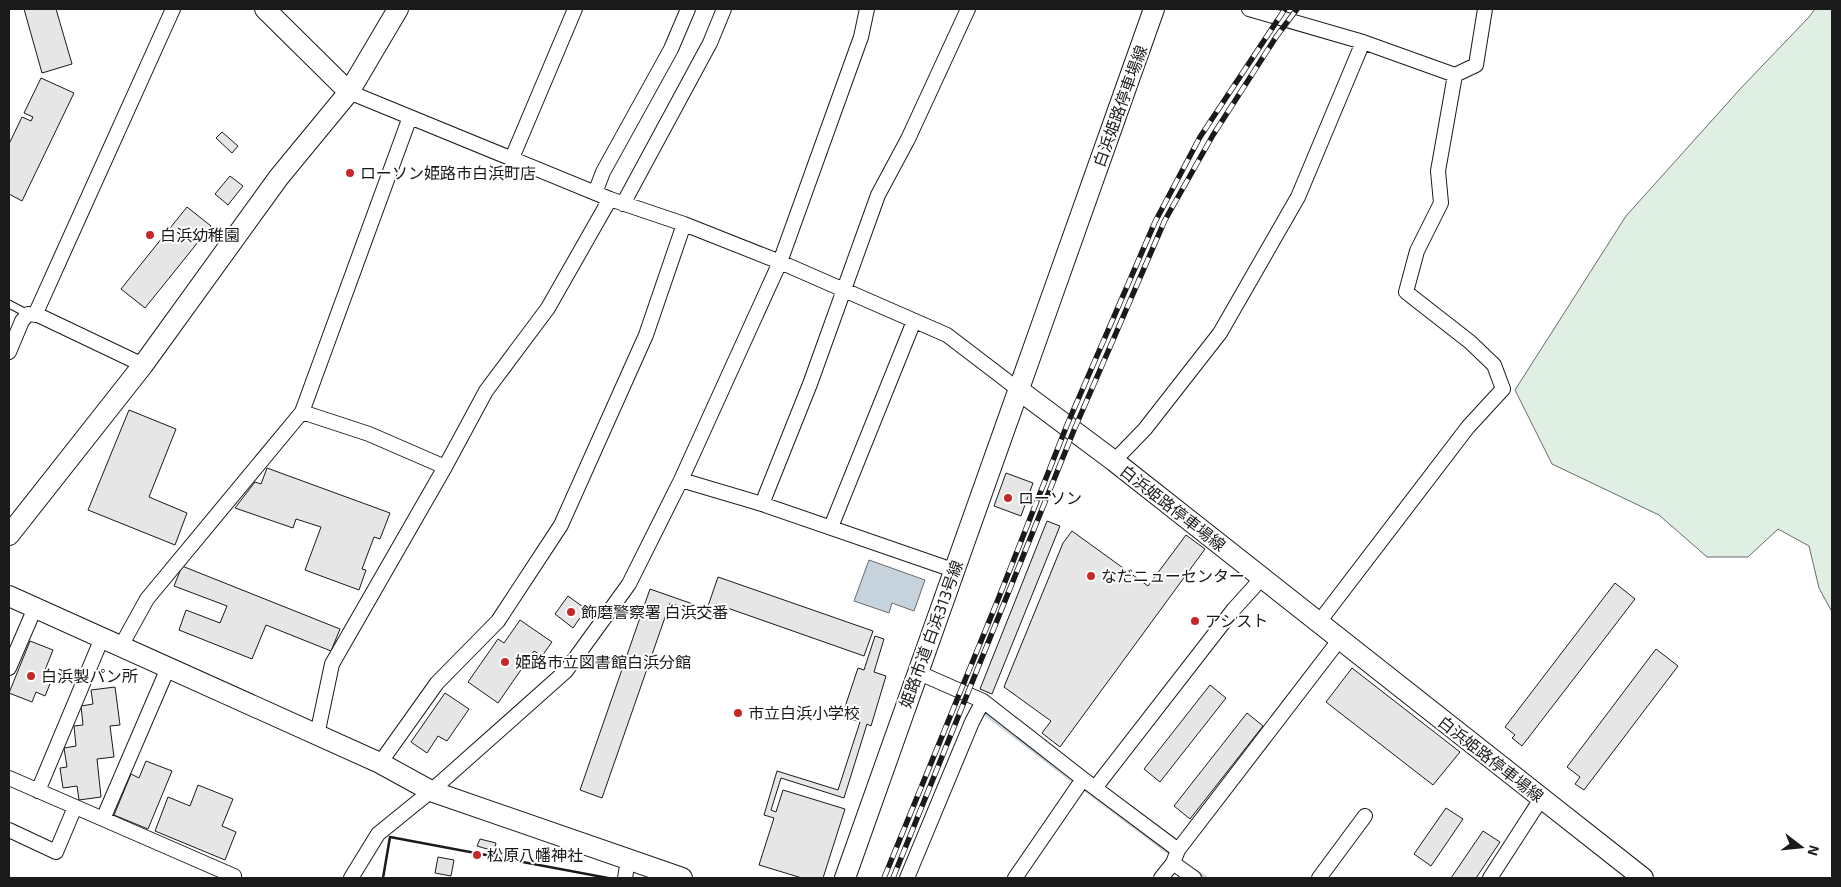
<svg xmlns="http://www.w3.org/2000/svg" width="1841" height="887" viewBox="0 0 1841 887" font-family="'Exo 2','Noto Sans JP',sans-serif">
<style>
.green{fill:#e0efe3;stroke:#6a6a6a}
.water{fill:#c6d2dc;stroke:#6a6a6a}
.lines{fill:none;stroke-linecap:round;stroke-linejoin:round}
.stream{stroke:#c6d2dc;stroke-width:5}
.building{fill:#e6e6e6;stroke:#1a1a1a}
.lane-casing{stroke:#1a1a1a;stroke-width:9}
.street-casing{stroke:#1a1a1a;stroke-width:16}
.secondary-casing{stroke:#1a1a1a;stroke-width:22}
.lane{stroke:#fff;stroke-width:7}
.street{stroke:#fff;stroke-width:14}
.secondary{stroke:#fff;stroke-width:20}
.rail-casing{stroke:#1a1a1a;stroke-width:5.5}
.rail{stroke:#fff;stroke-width:4;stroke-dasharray:11;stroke-linecap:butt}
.wall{stroke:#1a1a1a;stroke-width:2.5}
.poi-dot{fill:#c62828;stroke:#fff;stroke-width:2}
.labels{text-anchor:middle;stroke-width:4;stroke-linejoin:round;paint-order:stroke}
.street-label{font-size:16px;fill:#1a1a1a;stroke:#fff}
.poi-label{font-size:16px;fill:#1a1a1a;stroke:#fff;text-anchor:start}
</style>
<rect width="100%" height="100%" fill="#fff"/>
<path class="green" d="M1815 9H1832V612L1819 588 1809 546 1778 529 1748 557H1707L1659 515 1552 464 1515 390 1626 216 1741 88 1809 17Z"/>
<path class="water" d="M869 560 925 580 914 611 892 603 889 613 854 601Z"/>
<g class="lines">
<path class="stream" d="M984 712 1073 780
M1084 788 1169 852
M1196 872 1205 878"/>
</g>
<path class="building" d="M24 9H56L72 64 42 73Z
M41 78 74 93 22 201 9 194V144L22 117 31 121 33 117 24 113Z
M222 132 238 146 232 153 216 138Z
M230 176 243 186 228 205 215 194Z
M187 207 211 226 145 308 121 289Z
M129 410 176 429 149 497 187 513 175 545 88 510Z
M267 468 390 513 380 539 374 537 362 569 366 570 359 590 305 570 321 527 296 519 293 528 235 508 255 482 261 484Z
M1006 473 1033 483 1021 516 994 506Z
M1047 521 1060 526 992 694 980 689Z
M1072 531 1148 586 1186 535 1205 549 1060 747 1042 733 1051 721 1004 687 1063 543Z
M182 566 340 629 331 651 266 625 252 659 179 630 186 610 220 623 227 606 174 586Z
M718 577 873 631 864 656 716 604 712 618 670 603 602 798 580 790 650 589 707 609Z
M1615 583 1635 599 1522 746 1512 738 1515 735 1505 727Z
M568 596 586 609 573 628 555 614Z
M520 620 552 642 542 656 534 651 498 703 468 682 498 639 504 643Z
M875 636 884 639 874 672 886 676 871 726 867 724 844 798 781 778 771 810 776 812 783 790 845 809 823 878H802L759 865 774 818 764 815 777 771 838 790 860 722 842 716 858 668 864 670Z
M30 641 53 650 43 675 52 679 45 696 36 692 32 702 9 693Z
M1656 649 1678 666 1584 790 1575 784 1580 777 1567 767Z
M1352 668 1460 752 1433 785 1326 702Z
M1210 685 1226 698 1160 782 1144 769Z
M115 687 120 725 110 726 114 757 97 759 101 797 79 800 77 786 63 788 60 768 67 767 64 748 76 746 74 726 83 725 81 706 93 704 91 690Z
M445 693 469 709 447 741 438 736 427 753 411 742Z
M1247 713 1263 726 1190 819 1174 806Z
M146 761 172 771 148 829 114 815 131 774 139 778Z
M198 785 233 799 222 826 236 832 225 860 155 831 168 797 190 806Z
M1446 808 1463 819 1431 866 1414 854Z
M1483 831 1500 842 1476 878H1451Z
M480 839 496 843 494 851 477 846Z
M438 857 454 860 451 876 435 873Z"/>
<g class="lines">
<g class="lane-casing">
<path id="lane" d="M9 304 28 314"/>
</g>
<g class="street-casing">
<path id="street" d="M1249 9 1363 42 1455 75
M349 92 610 199 684 224 780 262 947 335 1019 390
M512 158 575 9
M595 193 603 172 671 49 688 9
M623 204 710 43 724 9
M35 315 173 9
M9 352 22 321 28 314 38 315 143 365
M302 412 369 434 445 467
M1114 461 1145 429 1220 333 1298 197 1363 42
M681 480 762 504 953 570
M762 504 810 384 878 195 908 139 968 9
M831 527 914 321
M1319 622 1468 427 1503 389 1494 365 1470 342 1406 292 1417 251 1441 203 1438 171 1455 75 1476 65 1485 9
M121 646 147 599 302 412 410 117
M9 668 35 608
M917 672 983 701 1083 779 1178 850
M317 735 332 664 445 467 486 391 548 308 610 199
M380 763 437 683 498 621 561 525 646 335 684 224
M9 778 234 876V878
M1095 788 1234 609 1262 578
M38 791 102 638
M103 819 168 668
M9 830 56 852 75 807
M1173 863 1194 878
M351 878 378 834 431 791 566 671 629 584 681 480 780 262 861 37 867 9
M625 878 628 860
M907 878 972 722 983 701
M1015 878 1083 779
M1161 878 1173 863 1178 850 1340 639
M1319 878 1365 816
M1490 878 1541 799"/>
</g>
<g class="secondary-casing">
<path id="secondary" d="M265 9 349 92
M1019 390 1114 461 1643 878
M9 535 143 365 279 177 349 92 398 9
M9 596 380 763 431 791 682 878
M845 878C946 588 1052 299 1154 9"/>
</g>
<use href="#lane" class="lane"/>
<use href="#street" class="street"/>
<use href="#secondary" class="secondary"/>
<g class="rail-casing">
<path id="rail" d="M884 878 997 602 1067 425 1155 222 1200 137 1285 9
M893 878 1074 430 1165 220 1213 135 1276 37 1297 9"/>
</g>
<use href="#rail" class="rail"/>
<path class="wall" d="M383 878 390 837 608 878"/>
</g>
<g class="poi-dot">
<circle cx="350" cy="173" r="5"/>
<circle cx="150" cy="235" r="5"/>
<circle cx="1008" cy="498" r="5"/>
<circle cx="1091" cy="576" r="5"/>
<circle cx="571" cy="612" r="5"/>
<circle cx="1195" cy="621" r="5"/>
<circle cx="505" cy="662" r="5"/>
<circle cx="31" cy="676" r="5"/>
<circle cx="738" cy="713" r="5"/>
<circle cx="477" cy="855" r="5"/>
</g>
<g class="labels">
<g class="street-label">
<text transform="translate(1120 106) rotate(-70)" y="6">白浜姫路停車場線</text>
<text transform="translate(1173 508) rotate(38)" y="6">白浜姫路停車場線</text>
<text transform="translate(931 634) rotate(-70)" y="6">姫路市道 白浜313号線</text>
<text transform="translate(1491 759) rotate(38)" y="6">白浜姫路停車場線</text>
</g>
<g class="poi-label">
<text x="360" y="179">ローソン姫路市白浜町店</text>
<text x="160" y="241">白浜幼稚園</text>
<text x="1018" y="504">ローソン</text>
<text x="1101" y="582">なだニューセンター</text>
<text x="581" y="618">飾磨警察署 白浜交番</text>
<text x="1205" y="627">アシスト</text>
<text x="515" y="668">姫路市立図書館白浜分館</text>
<text x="41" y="682">白浜製パン所</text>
<text x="748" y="719">市立白浜小学校</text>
<text x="487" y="861">松原八幡神社</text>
</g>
</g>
<rect width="1841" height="887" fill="none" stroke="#1a1a1a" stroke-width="20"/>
<g transform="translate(1801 847) rotate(106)" stroke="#ffffff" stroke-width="4" paint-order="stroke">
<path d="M0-4L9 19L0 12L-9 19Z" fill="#1a1a1a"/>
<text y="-8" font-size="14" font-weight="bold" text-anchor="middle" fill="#1a1a1a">N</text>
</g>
</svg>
